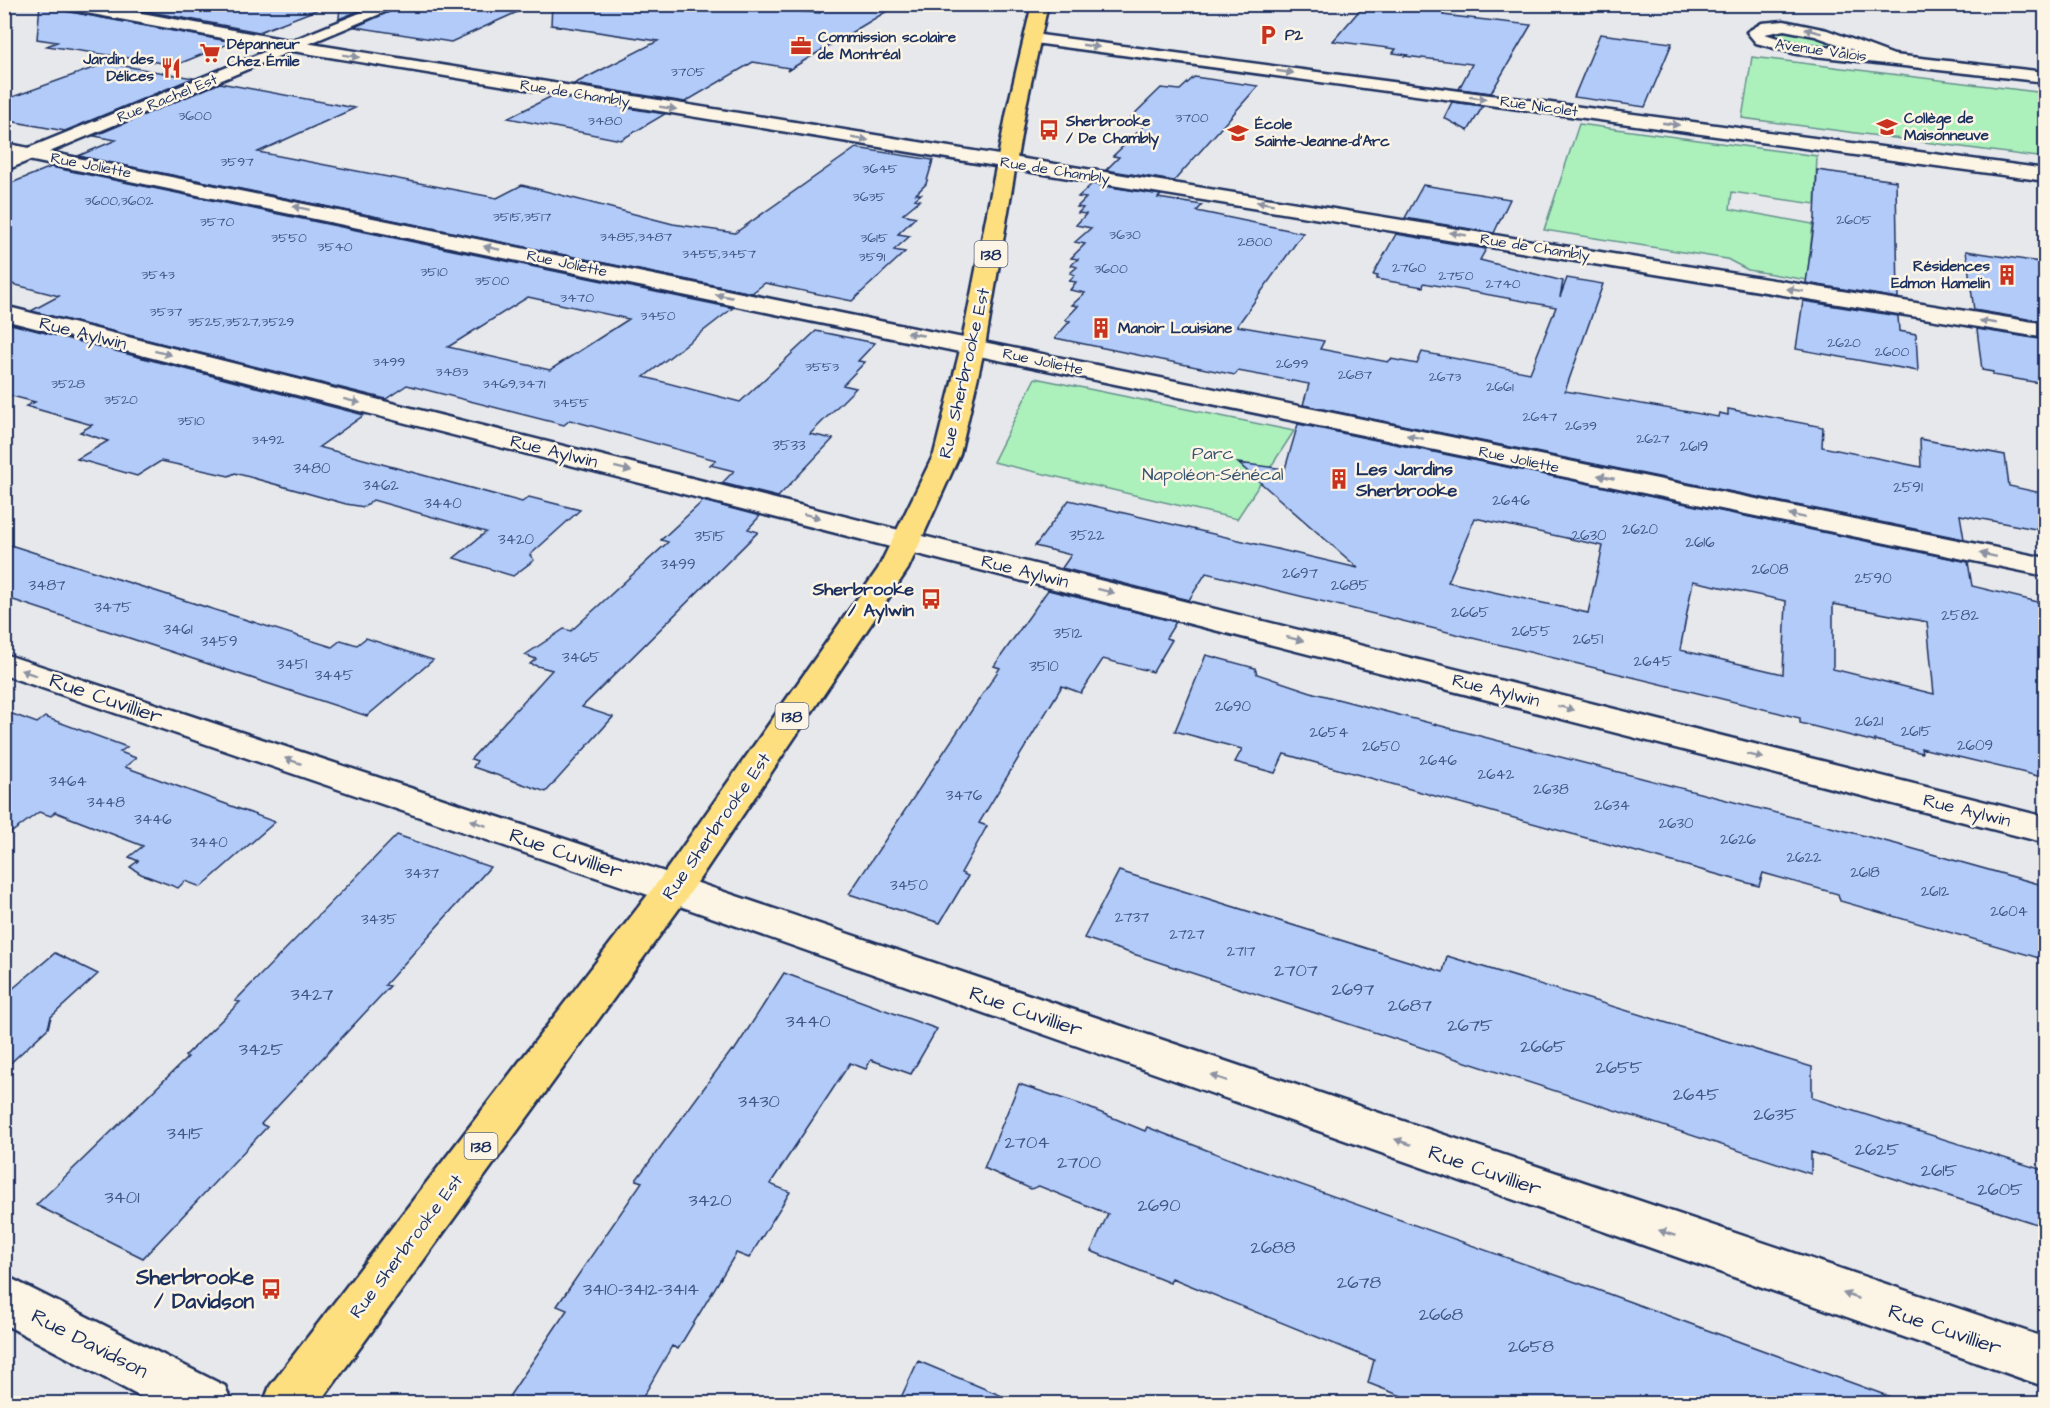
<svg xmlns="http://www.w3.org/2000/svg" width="2050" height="1408" viewBox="0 0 2050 1408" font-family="'Architects Daughter',sans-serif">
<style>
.green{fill:#acf0bb;stroke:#64908c;stroke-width:1.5}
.building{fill:#b2cbf9;stroke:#1b2f5e;stroke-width:1.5;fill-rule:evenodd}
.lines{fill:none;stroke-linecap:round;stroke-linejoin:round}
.minor-casing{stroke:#1b2f5e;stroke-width:5}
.secondary-casing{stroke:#1b2f5e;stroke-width:5}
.primary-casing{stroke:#1b2f5e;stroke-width:5}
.minor{fill:#fcf5e5;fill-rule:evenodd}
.secondary{fill:#fcf5e5;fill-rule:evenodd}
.primary{fill:#fedf80;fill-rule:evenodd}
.oneway{fill:#8c92a2}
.labels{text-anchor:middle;stroke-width:5;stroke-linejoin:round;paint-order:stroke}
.far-number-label{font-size:14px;fill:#415685}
.far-poi-label{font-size:15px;font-weight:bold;fill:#1b2f5e;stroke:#fcf5e5;text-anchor:start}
.far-street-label{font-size:15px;fill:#1b2f5e;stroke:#fcf5e5}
.number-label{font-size:15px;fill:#415685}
.shield{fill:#fcf5e5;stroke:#5e6a86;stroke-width:1.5}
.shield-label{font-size:16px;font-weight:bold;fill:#1b2f5e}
.street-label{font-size:18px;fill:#1b2f5e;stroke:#fcf5e5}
.park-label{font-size:18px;fill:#385671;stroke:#fcf5e5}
.poi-label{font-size:18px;font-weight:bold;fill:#1b2f5e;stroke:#fcf5e5;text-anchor:start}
.near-number-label{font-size:18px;fill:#415685}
.near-street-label{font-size:21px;fill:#1b2f5e;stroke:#fcf5e5}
.near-poi-label{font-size:21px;font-weight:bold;fill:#1b2f5e;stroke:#fcf5e5;text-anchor:end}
</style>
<rect width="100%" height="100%" fill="#e6e8eb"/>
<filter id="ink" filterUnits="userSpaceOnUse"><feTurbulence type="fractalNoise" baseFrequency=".0167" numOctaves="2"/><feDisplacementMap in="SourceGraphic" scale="12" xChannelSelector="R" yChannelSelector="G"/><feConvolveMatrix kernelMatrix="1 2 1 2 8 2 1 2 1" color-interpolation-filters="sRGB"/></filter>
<g filter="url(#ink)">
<path class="green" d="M1778 30 1803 32 1849 48 1790 44 1768 35Z
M1752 57 2045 93V158L1742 118Z
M1579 124 1817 156 1815 204 1732 192 1730 209 1813 224 1807 280 1748 270 1727 259 1544 230Z
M1035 378 1294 431 1237 519 993 462Z"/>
<path class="building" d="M40 4H56L65 11 233 42 176 65 47 46 57 42 37 39Z
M108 4H324V7L259 32Z
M340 4H375L339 19Z
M406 4H535L451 42 355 27Z
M552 4H709L820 13 825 4H899L787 71 789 68 753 62 685 102 574 84 658 41 551 25Z
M1365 4H1447L1443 15 1531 25 1491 93 1459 89 1472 64 1405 56 1407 55 1393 53 1396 49 1333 41Z
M1600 34 1672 43 1645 107 1574 97Z
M107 63 193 78 65 131 4 120V100Z
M1194 77 1258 86 1174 181 1106 170 1119 157 1113 156 1146 124 1127 121 1161 88 1180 90Z
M220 83 355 108 258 152 497 198 522 185 673 224 735 233 856 148 933 160 926 184 916 194H921L915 199 920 200 903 214 916 217 898 234 910 236 894 250 905 252 852 301 765 283 752 293 78 156 116 140 94 136Z
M552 96 665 114 621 140 508 118Z
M1452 102 1483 106 1468 131 1444 118Z
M51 167 733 308 644 377 740 402 816 331 875 343 858 361 865 362 843 385 856 388 810 434 833 439 778 497 722 483 734 471 710 465 716 460 570 420 564 425 407 385 386 399 31 311 59 296 4 282V186ZM528 297 629 319 550 370 448 347Z
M1817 170 1896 181 1898 298 1806 283 1815 218Z
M1092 184 1161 195 1158 198 1202 205 1197 211 1303 233 1237 326 1324 341 1320 349 1388 362 1391 359 1417 364 1422 352 1530 373 1556 307 1424 283 1423 287 1376 279 1378 276 1373 275 1396 234 1486 249 1480 260 1563 281 1560 297 1567 278 1603 284 1565 391 1718 417 1719 413 1728 415V409L1823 427 1822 447 1921 467 1920 439 2005 455 2009 486 2046 494V531L1960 515 1964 539 1303 405 1309 384 1238 371 1235 375 1055 338 1070 321 1065 320 1078 306 1072 305 1085 293 1070 290 1076 282 1069 281 1075 275 1070 273 1077 267 1071 265 1078 259 1071 258 1085 244 1075 242 1091 228 1076 225 1086 214 1078 213 1083 208 1077 207 1086 198 1078 197Z
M1423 185 1510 199 1494 233 1405 218Z
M1966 251 2046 263V322L1974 310Z
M1803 301 1898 316 1899 331 1916 334 1918 371 1796 349Z
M7 323 364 415 319 447 522 502 529 497 580 510 530 555 534 560 513 576 454 558 486 532 373 500 364 507 346 504 235 473 229 476 161 461 137 476 77 459 108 441 80 432 92 425 26 406 35 402 4 394V325Z
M1977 329 2046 340V384L1993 375V372L1982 370Z
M1298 424 1968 562 1972 586 2046 604V778L1921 748 1922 753 1875 740V742L1800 723V718L1206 573 1189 600 1062 568 1071 555 1035 546 1069 500 1358 568 1238 463 1285 469ZM1475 518 1603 546 1588 613 1448 582ZM1693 581 1786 601 1783 674 1680 650ZM1833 604 1927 622 1934 694 1833 669Z
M703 501 760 516 748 529 758 532 582 707 613 717 546 792 473 767 477 761 471 759 552 670 530 664 536 659 525 655 564 629 571 631 668 542 661 540Z
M4 543 332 647 341 640 357 645 366 638 433 660 367 716 4 597Z
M1048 590 1176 622 1166 638 1172 640 1153 672 1103 659 1081 693 1062 686 979 823 987 826 961 873 968 876 940 923 849 894 1000 668 994 666Z
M1206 655 1255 668 1257 674 1314 693 1896 844 2046 886V960L1840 901 1838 894 1763 873 1759 886 1284 754 1275 773 1235 762 1242 749 1175 731Z
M4 711 37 723 45 717 127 747 120 752 136 758 125 767 275 822 201 887 185 881 178 888 141 874 130 867 138 861 129 857 143 846 55 812 51 816 39 812 4 838Z
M397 835 490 867 385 985 390 986 261 1124 267 1127 143 1258 36 1205 188 1057 185 1056 240 1002 235 1001Z
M1119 871 1443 972 1447 956 1812 1067V1098L2046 1171V1227L1811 1152V1174L1084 938Z
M55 953 98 974 51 1017 48 1028 4 1069V996Z
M784 973 937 1029 911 1074 871 1060 866 1069 850 1063 770 1184 790 1192 749 1258 736 1253 678 1349 672 1346 639 1404H504L567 1310 557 1306 642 1182 636 1180 732 1050 734 1051Z
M1019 1084 1082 1105 1145 1131 1147 1127 1248 1166 1584 1285 1896 1399 1895 1404H1422L1368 1383 1374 1360 1172 1278 1170 1283 1091 1251 1108 1214 1039 1186 1031 1189 984 1168Z
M918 1361 1019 1403V1404H898Z"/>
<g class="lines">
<g class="minor-casing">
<path id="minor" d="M58 4H93L293 41 2046 324V338L293 51 65 9Z
M1784 21 1827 30 1894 55 2046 72V82L1797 54 1756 43 1747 32 1762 23ZM1784 30 1815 36 1854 50 1797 44 1765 34Z
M1033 34 2046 169V181L1027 42 1025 39Z
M4 143 2046 558V576L4 155Z
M4 306 2046 817V843L4 320Z
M4 654 686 879 2046 1338V1387L660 899 4 675Z"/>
</g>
<g class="secondary-casing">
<path id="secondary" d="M382 4H404L4 171V158Z
M4 1275 225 1386 232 1404H154L4 1324Z"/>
</g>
<g class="primary-casing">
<path id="primary" d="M1032 4H1048L1026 106 985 346 960 454 908 569 686 899 319 1404H263L270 1386 660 879 878 569 934 454 961 346 1008 106Z"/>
</g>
<use href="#minor" class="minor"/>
<use href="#secondary" class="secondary"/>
<use href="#primary" class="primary"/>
</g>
<defs><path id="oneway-solid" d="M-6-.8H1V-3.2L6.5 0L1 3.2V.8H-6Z" transform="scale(1.5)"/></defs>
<g class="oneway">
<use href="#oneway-solid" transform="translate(1813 31) rotate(-165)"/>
<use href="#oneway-solid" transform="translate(1091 46) rotate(8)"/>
<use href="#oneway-solid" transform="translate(351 56) rotate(9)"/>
<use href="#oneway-solid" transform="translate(1285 72) rotate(8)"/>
<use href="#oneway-solid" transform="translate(1478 98) rotate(8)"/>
<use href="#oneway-solid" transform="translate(668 108) rotate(9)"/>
<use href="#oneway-solid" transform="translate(1671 124) rotate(8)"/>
<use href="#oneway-solid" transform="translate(860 139) rotate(9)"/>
<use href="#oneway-solid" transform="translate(1265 203) rotate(-171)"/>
<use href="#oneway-solid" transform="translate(301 208) rotate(-168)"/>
<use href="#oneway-solid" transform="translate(1458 234) rotate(-171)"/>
<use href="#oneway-solid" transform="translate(492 248) rotate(-168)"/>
<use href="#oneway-solid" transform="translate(1795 290) rotate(-171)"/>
<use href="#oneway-solid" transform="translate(724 296) rotate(-169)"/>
<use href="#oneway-solid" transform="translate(1988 322) rotate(-171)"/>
<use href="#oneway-solid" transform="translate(915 334) rotate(-169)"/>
<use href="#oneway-solid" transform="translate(163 353) rotate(14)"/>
<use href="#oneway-solid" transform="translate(352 401) rotate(14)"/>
<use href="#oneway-solid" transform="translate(1415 437) rotate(-168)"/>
<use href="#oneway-solid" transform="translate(623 469) rotate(14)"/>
<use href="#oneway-solid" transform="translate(1606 477) rotate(-168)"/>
<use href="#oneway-solid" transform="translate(812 516) rotate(14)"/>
<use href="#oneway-solid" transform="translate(1797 516) rotate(-168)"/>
<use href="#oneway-solid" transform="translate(1988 555) rotate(-168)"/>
<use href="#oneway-solid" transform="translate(1106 591) rotate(14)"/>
<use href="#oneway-solid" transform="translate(1295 639) rotate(14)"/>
<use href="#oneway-solid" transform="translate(29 673) rotate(-161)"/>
<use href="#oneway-solid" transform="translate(1566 708) rotate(14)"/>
<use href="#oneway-solid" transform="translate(1755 756) rotate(14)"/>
<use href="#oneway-solid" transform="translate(293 761) rotate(-161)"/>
<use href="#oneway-solid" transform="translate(478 823) rotate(-161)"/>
<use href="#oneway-solid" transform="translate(1219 1078) rotate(-161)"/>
<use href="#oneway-solid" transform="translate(1403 1142) rotate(-161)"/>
<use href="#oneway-solid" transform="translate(1667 1233) rotate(-161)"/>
<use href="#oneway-solid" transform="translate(1851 1296) rotate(-161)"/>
</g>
</g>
<defs>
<g id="parking-bare" transform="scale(1.62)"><path d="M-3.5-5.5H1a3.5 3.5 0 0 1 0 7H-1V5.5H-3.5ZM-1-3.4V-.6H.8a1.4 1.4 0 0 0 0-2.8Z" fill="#c8321e" stroke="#fcf5e5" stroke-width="2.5" paint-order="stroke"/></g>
<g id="office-bare" transform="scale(1.62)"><path d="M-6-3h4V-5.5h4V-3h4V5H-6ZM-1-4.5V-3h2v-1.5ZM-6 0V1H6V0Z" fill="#c8321e" stroke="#fcf5e5" stroke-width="2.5" paint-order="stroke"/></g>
<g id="supermarket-bare" transform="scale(1.62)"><path d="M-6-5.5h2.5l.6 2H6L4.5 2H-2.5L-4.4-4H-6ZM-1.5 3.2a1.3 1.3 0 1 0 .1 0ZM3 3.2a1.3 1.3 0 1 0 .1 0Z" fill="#c8321e" stroke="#fcf5e5" stroke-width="2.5" paint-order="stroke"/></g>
<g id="restaurant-bare" transform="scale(1.62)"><path d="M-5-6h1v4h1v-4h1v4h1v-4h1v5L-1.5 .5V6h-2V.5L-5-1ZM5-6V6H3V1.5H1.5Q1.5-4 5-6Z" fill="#c8321e" stroke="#fcf5e5" stroke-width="2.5" paint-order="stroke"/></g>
<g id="university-bare" transform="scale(1.62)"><path d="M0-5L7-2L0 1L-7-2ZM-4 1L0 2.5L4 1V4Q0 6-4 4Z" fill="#c8321e" stroke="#fcf5e5" stroke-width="2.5" paint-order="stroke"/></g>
<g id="bus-bare" transform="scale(1.62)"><path d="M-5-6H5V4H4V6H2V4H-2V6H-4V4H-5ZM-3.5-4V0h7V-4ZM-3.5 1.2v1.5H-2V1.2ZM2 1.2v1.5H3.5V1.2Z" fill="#c8321e" stroke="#fcf5e5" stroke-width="2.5" paint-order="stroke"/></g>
<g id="school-bare" transform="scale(1.62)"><path d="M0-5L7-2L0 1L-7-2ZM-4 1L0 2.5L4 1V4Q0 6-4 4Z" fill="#c8321e" stroke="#fcf5e5" stroke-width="2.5" paint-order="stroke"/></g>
<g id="building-bare" transform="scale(1.62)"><path d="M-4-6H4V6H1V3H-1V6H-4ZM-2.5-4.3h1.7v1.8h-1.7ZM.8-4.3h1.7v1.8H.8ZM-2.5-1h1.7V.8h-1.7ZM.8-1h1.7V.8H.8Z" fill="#c8321e" stroke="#fcf5e5" stroke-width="2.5" paint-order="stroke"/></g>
</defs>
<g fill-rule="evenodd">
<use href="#parking-bare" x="1268" y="35"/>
<use href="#office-bare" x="801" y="46"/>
<use href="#supermarket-bare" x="210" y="53"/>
<use href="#restaurant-bare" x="171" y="68"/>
<use href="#university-bare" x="1887" y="127"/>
<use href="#bus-bare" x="1049" y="130"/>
<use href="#school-bare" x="1238" y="133"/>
<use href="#building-bare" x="2007" y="275"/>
<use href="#building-bare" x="1101" y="328"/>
<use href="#building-bare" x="1339" y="479"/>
<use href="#bus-bare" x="931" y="599"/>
<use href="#bus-bare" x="271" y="1289"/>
</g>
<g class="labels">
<g class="far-number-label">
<text x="688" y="76">3705</text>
<text x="195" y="120">3600</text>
<text x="1192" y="122">3700</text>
<text x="605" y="125">3480</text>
<text x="237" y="166">3597</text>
<text x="880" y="173">3645</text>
<text x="869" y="201">3635</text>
<text x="119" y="205">3600,3602</text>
<text x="522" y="221">3515,3517</text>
<text x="1854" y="224">2605</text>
<text x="217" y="226">3570</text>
<text x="1125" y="239">3630</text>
<text x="636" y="241">3485,3487</text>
<text x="289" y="242">3550</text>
<text x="874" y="242">3615</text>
<text x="1255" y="246">2800</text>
<text x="335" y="251">3540</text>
<text x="719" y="258">3455,3457</text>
<text x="872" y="261">3591</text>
<text x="1409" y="272">2760</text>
<text x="1111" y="273">3600</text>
<text x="434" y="276">3510</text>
<text x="158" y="279">3543</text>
<text x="1456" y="280">2750</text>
<text x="492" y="285">3500</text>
<text x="1503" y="288">2740</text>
<text x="577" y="302">3470</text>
<text x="166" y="316">3537</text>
<text x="658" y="320">3450</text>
<text x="241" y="326">3525,3527,3529</text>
<text x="1844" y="347">2620</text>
<text x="1892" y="356">2600</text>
<text x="389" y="366">3499</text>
<text x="1292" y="368">2699</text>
<text x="822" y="371">3553</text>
<text x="452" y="376">3483</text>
<text x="1355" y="379">2687</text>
<text x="1445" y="381">2673</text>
<text x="68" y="388">3528</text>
<text x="514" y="388">3469,3471</text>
<text x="1500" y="391">2661</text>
<text x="121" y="404">3520</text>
<text x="571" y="407">3455</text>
<text x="1540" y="421">2647</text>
<text x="191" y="425">3510</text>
<text x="1581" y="430">2639</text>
<text x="1653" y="443">2627</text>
<text x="268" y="444">3492</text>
</g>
<g class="far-poi-label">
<text x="1285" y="40">P2</text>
<text x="818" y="42">Commission scolaire<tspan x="818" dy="17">de Montréal</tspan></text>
<text x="227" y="49">Dépanneur<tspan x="227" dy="17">Chez Émile</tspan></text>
<text x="154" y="64" text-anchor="end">Jardin des<tspan x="154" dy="17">Délices</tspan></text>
<text x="1904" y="123">Collège de<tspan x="1904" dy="17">Maisonneuve</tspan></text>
<text x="1066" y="126">Sherbrooke<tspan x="1066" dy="17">/ De Chambly</tspan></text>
<text x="1255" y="129">École<tspan x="1255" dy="17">Sainte-Jeanne-d'Arc</tspan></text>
<text x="1990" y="271" text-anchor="end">Résidences<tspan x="1990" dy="17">Edmon Hamelin</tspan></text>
<text x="1118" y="333">Manoir Louisiane</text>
</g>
<g class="far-street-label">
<text transform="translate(1821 50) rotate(8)" y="5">Avenue Valois</text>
<text transform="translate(575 93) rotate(9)" y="5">Rue de Chambly</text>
<text transform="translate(167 98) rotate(-22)" y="5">Rue Rachel Est</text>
<text transform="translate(1539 106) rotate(8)" y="5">Rue Nicolet</text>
<text transform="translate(91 165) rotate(11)" y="5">Rue Joliette</text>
<text transform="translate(1055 170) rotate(9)" y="5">Rue de Chambly</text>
<text transform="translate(1535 247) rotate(9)" y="5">Rue de Chambly</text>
<text transform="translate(567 263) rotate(12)" y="5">Rue Joliette</text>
<text transform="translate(1043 361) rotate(12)" y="5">Rue Joliette</text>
<text transform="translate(1519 459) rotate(12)" y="5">Rue Joliette</text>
</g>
<g class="number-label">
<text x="789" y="450">3533</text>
<text x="1694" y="451">2619</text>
<text x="312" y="473">3480</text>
<text x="381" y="490">3462</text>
<text x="1908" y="492">2591</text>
<text x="1511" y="505">2646</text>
<text x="443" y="508">3440</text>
<text x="1640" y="534">2620</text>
<text x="1087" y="540">3522</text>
<text x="1589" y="540">2630</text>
<text x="710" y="541">3515</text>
<text x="516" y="544">3420</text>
<text x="1700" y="547">2616</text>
<text x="678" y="569">3499</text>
<text x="1770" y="574">2608</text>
<text x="1300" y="578">2697</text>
<text x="1873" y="583">2590</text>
<text x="47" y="590">3487</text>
<text x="1350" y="590">2685</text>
<text x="113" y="612">3475</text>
<text x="1470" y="617">2665</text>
<text x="1960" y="620">2582</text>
<text x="178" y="634">3461</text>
<text x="1531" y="636">2655</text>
<text x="1068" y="638">3512</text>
<text x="1588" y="644">2651</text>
<text x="219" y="646">3459</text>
<text x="581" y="662">3465</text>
<text x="1653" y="666">2645</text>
<text x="292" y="669">3451</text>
<text x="1044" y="671">3510</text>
<text x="334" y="680">3445</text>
<text x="1233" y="711">2690</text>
<text x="1869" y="726">2621</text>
<text x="1916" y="736">2615</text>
<text x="1329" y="737">2654</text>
<text x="1975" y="750">2609</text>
<text x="1381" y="751">2650</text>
<text x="1438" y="765">2646</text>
<text x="1496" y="779">2642</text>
<text x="68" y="786">3464</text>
<text x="1551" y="794">2638</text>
<text x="964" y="800">3476</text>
<text x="106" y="807">3448</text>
<text x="1612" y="810">2634</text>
<text x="153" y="824">3446</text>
<text x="1676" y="828">2630</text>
<text x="1738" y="844">2626</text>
<text x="209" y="847">3440</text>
<text x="1804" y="862">2622</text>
<text x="1865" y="877">2618</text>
<text x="422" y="878">3437</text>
<text x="909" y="890">3450</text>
<text x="1935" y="896">2612</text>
<text x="2009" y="916">2604</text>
<text x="1132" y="922">2737</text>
<text x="379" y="924">3435</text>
<text x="1187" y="939">2727</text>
<text x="1241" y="956">2717</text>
</g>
<g class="shield">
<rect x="974.5" y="241" width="33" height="26" rx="4.5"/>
<rect x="775.5" y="703" width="33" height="26" rx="4.5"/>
<rect x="464.5" y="1133" width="33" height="26" rx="4.5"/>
</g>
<g class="shield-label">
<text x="991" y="260">138</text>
<text x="792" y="722">138</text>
<text x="481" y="1152">138</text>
</g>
<g class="street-label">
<text transform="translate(83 333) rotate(14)" y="6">Rue Aylwin</text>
<text transform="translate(964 373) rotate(-77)" y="6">Rue Sherbrooke Est</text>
<text transform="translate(554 451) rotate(14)" y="6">Rue Aylwin</text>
<text transform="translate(1025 571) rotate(14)" y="6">Rue Aylwin</text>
<text transform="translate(1496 690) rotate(14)" y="6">Rue Aylwin</text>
<text transform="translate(1967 810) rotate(14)" y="6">Rue Aylwin</text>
<text transform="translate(716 826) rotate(-55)" y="6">Rue Sherbrooke Est</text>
<text transform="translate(406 1246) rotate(-53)" y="6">Rue Sherbrooke Est</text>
</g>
<g class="park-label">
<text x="1213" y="459">Parc<tspan x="1213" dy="21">Napoléon-Sénécal</tspan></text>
</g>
<g class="poi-label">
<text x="1356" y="475">Les Jardins<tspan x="1356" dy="21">Sherbrooke</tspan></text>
<text x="914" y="595" text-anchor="end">Sherbrooke<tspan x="914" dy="21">/ Aylwin</tspan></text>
</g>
<g class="near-number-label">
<text x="1296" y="976">2707</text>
<text x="1353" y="995">2697</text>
<text x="312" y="1000">3427</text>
<text x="1410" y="1011">2687</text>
<text x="808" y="1027">3440</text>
<text x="1470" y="1031">2675</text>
<text x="1543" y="1052">2665</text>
<text x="261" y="1055">3425</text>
<text x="1619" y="1073">2655</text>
<text x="1696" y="1100">2645</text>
<text x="759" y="1107">3430</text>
<text x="1775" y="1120">2635</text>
<text x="185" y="1139">3415</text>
<text x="1027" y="1148">2704</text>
<text x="1877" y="1155">2625</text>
<text x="1079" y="1168">2700</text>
<text x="1939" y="1176">2615</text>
<text x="2000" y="1195">2605</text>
<text x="122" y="1203">3401</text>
<text x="710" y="1206">3420</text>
<text x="1159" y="1211">2690</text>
<text x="1273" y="1253">2688</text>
<text x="1359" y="1288">2678</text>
<text x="641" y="1295">3410-3412-3414</text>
<text x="1441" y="1320">2668</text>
<text x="1531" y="1352">2658</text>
</g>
<g class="near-street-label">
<text transform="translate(106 698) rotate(19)" y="7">Rue Cuvillier</text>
<text transform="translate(566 853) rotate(19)" y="7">Rue Cuvillier</text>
<text transform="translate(1026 1011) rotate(19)" y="7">Rue Cuvillier</text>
<text transform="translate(1485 1170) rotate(19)" y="7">Rue Cuvillier</text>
<text transform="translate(1945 1329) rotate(19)" y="7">Rue Cuvillier</text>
<text transform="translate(90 1343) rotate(27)" y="7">Rue Davidson</text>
</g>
<g class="near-poi-label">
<text x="254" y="1284">Sherbrooke<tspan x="254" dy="24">/ Davidson</tspan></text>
</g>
</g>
<rect width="2050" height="1408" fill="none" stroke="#fcf5e5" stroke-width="24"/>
<rect x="12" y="12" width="2026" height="1384" fill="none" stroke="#1b2f5e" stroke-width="2" filter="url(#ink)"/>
</svg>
